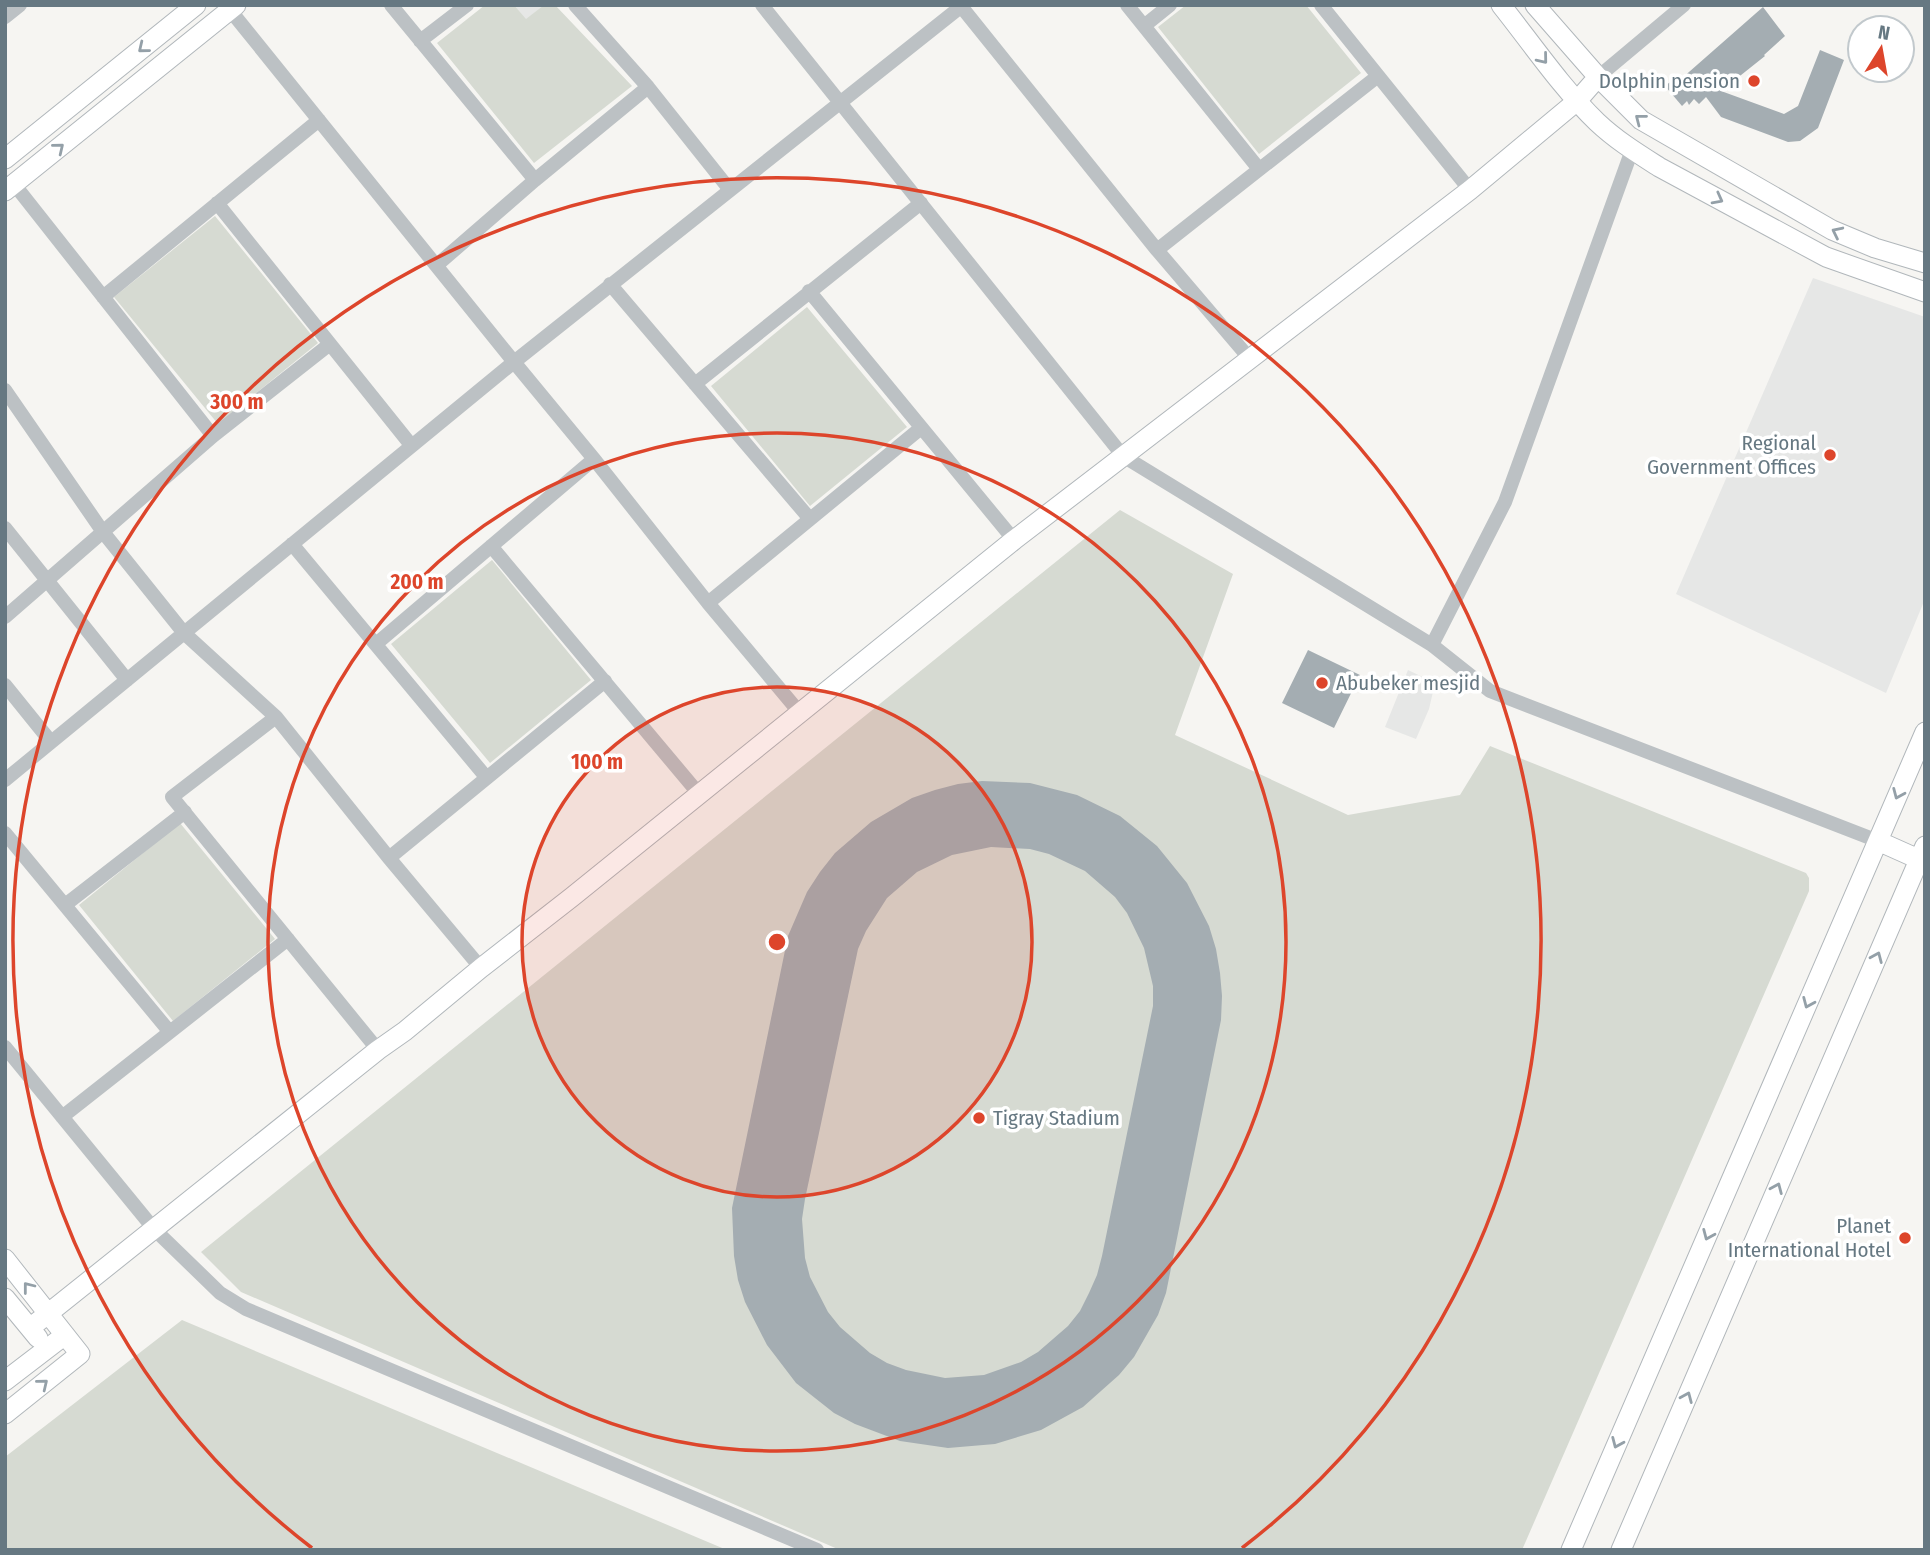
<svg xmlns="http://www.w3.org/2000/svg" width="1930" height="1555" viewBox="0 0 1930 1555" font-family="'Fira Sans Condensed',sans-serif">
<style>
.built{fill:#e6e7e6}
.green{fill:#d6dad2}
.building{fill:#a4adb2;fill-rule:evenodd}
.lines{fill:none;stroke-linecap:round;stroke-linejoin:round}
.secondary-casing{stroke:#b1b7bb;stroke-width:21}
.street{stroke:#bcc1c4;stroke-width:14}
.secondary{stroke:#fff;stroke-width:19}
.oneway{stroke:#94a0a8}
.ring{fill:none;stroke:#dd452b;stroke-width:3.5}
.poi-dot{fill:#dd452b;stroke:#fff;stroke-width:2.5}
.labels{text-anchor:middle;stroke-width:7;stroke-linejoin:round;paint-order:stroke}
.poi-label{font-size:21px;fill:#667882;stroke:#fff;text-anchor:end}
.centre{fill:#dd452b;stroke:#fff;stroke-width:3.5}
.ring-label{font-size:21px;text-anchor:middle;font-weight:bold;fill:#dd452b;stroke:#fff;stroke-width:7;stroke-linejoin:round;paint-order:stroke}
</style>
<rect width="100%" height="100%" fill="#f6f5f2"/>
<path class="built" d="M514 5H544L526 20Z
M1813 278 1925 317V599L1886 693 1676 594Z
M1408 670 1435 683 1429 709 1416 739 1385 727Z"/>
<path class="green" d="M485 5H514L526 19 544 5H555L632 86 534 163 437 43Z
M1186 5H1306L1361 73 1259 154 1158 27Z
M215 216 318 343 218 424 114 297Z
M807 307 907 427 810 506 711 386Z
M1120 510 1233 574 1175 735 1348 815 1460 795 1490 746 1806 873 1809 878V891L1522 1550H840L241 1292 201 1252Z
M492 560 591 680 490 763 391 644Z
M180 823 275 939 173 1021 79 905Z
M182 1320 715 1545 727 1550H5V1457Z"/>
<path class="building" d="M1763 7 1785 36 1764 55 1765 56 1721 91 1784 114 1798 106 1820 50 1844 60 1818 128 1800 141 1788 142 1721 117 1706 97 1699 104 1694 99 1689 105 1687 101 1682 106 1665 86 1678 76 1681 79Z
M1308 650 1360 675 1334 728 1282 703Z
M982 781 1030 783 1077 795 1120 816 1157 846 1187 883 1209 926 1216 949 1220 973 1222 996 1221 1020 1166 1293 1158 1315 1134 1357 1119 1375 1083 1407 1041 1430 995 1444 948 1448 900 1441 855 1424 834 1413 796 1383 767 1345 745 1302 738 1280 734 1256 732 1208 788 936 807 892 820 872 835 853 871 822 912 798 935 790 958 784ZM991 847 1030 849 1049 854 1085 871 1115 897 1127 913 1144 948 1153 986V1006L1102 1256 1097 1275 1089 1293 1080 1311 1068 1326 1038 1352 1021 1362 984 1375 945 1378 906 1370 887 1363 870 1353 840 1327 828 1312 810 1277 805 1258 802 1219 805 1199 858 949 866 931 887 898 917 872 952 855Z"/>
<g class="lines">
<g class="secondary-casing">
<path id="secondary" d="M1501 5C1532 44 1561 87 1597 122 1616 140 1637 153 1659 167L1826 257 1925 292
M1535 5 1598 77 1641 120 1832 230 1875 248 1925 263
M5 159 196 5
M5 191 236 5
M1878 841 1925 862
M5 1259 80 1354 5 1414
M5 1298 38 1338
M30 1328 378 1050 405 1031 481 968 572 897 1014 540 1470 190 1577 101 1598 77
M5 1381 65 1335
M1571 1550 1925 732
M1621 1550 1925 846"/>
</g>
<path class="street" d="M391 5 535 180
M575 5 648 87 730 190
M762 5 1123 456 1432 645 1490 691 1878 841
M960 5 1157 250 1250 359
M1127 5 1259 169
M1321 5 1470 190
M230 10 514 362 594 459 708 603 800 713
M5 17 20 5
M1144 26 1170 5
M420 41 467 5
M1598 77 1684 5
M14 184 213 436
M217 203 411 445
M1157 250 1378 76
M437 265 535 180 648 87
M610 284 810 519
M809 291 1014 540
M103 297 319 120
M695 384 921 203
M5 390 103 532 184 633 276 717 389 858 481 968
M5 528 127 680
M292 544 486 777
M491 546 699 794
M708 603 921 428
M5 617 213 436 330 344
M376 644 594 459
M1432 645 1505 502 1632 150
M5 685 51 742
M276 717 172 797 378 1050
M5 780 514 362 963 5
M5 833 169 1031
M389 858 605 681
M65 905 185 812
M5 1047 154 1229 220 1293 246 1309 817 1550
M62 1117 288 939"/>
<use href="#secondary" class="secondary"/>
</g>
<defs><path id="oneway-chevron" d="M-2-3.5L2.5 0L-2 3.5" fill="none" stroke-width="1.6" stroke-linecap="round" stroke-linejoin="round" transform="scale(1.75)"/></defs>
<g class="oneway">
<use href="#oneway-chevron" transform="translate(143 48) rotate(141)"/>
<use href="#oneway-chevron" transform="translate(1543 59) rotate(51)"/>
<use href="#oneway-chevron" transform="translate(1640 119) rotate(-142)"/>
<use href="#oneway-chevron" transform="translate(59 148) rotate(-39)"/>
<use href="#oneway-chevron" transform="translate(1718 199) rotate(28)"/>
<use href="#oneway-chevron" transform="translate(1837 232) rotate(-154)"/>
<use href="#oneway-chevron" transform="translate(1898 794) rotate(113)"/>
<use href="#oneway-chevron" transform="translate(1877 957) rotate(-67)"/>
<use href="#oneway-chevron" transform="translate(1808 1003) rotate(113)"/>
<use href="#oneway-chevron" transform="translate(1777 1188) rotate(-67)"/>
<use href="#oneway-chevron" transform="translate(1708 1235) rotate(113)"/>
<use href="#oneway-chevron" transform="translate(28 1287) rotate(-128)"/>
<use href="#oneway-chevron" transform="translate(43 1384) rotate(-39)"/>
<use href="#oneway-chevron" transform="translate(1687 1397) rotate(-67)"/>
<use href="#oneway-chevron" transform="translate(1617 1443) rotate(113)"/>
</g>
<circle cx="777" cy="942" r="255" fill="#dd452b" fill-opacity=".12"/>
<g class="ring">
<circle cx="777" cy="942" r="255"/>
<circle cx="777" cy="942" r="509"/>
<path d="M312 1548A764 764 0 1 1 1242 1548"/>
</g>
<g class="poi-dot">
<circle cx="1754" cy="81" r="7"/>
<circle cx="1830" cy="455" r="7"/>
<circle cx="1322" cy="683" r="7"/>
<circle cx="979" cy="1118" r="7"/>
<circle cx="1905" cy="1238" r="7"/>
</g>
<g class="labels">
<g class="poi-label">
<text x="1740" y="88">Dolphin pension</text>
<text x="1816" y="450">Regional<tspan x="1816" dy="24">Government Offices</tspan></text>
<text x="1336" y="690" text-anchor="start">Abubeker mesjid</text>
<text x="993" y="1125" text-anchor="start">Tigray Stadium</text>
<text x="1891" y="1233">Planet<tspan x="1891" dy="24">International Hotel</tspan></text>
</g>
</g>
<circle cx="777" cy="942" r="10" class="centre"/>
<g class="ring-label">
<text x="237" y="409">300 m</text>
<text x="417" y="589">200 m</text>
<text x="597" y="769">100 m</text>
</g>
<rect width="1930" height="1555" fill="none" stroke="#667882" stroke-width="14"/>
<g transform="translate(1881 49) rotate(11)"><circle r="33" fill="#ffffff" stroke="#c2c9cd" stroke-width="2"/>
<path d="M0-5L12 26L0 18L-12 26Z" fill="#dd452b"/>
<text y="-10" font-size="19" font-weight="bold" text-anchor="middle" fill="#667882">N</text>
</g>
</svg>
